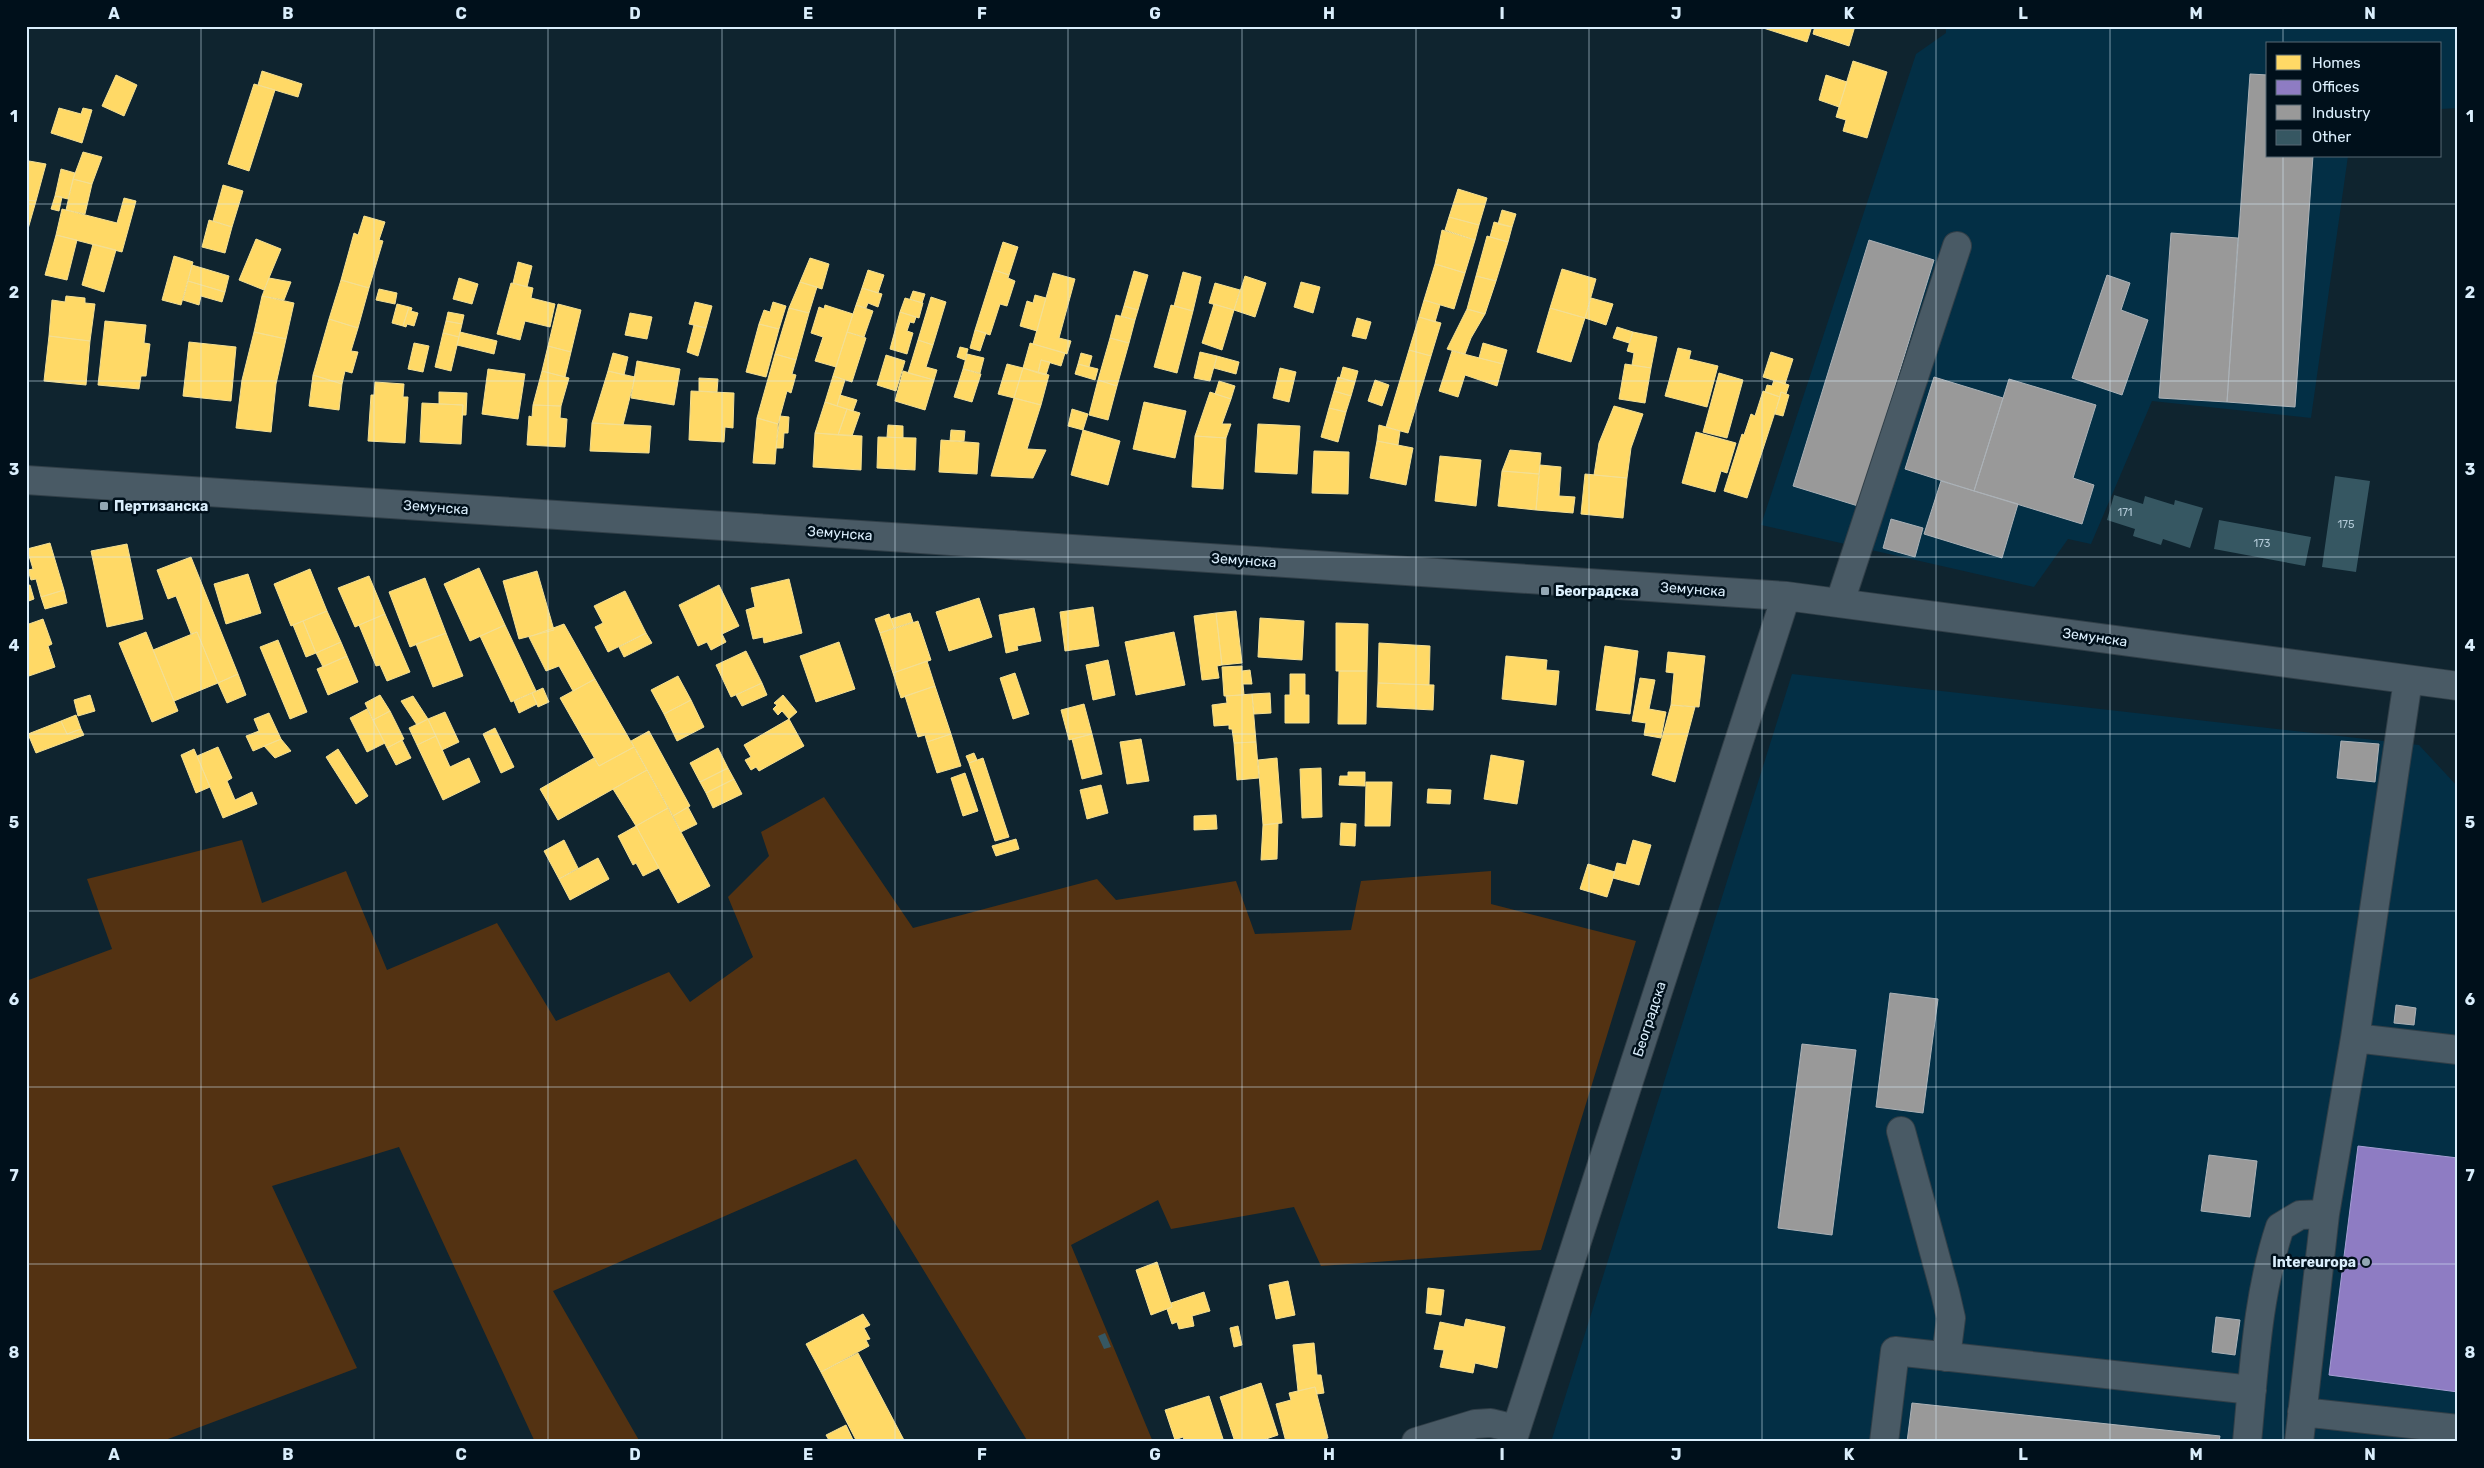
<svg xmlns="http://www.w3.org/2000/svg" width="2484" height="1468" viewBox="0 0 2484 1468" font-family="Rubik,sans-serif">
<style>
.built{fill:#032f45}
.green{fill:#533212}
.homes{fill:#ffd966;stroke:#f4df93}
.offices{fill:#8e7cc3;stroke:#a59ed4}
.industry{fill:#999;stroke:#acb2b7}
.building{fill:#365762}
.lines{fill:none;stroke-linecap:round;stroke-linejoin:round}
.minor-casing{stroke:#313f48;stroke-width:30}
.minor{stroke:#495a65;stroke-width:28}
.grid{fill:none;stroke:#daeefc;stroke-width:1;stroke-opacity:0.55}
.poi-dot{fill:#93a7b4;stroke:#00101b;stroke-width:2}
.labels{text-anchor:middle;stroke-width:5;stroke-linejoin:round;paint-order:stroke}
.number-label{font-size:11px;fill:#b1c8d6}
.poi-label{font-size:14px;font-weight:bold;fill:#daeefc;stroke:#00101b;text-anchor:start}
.street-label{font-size:14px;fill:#daeefc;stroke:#00101b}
.neatline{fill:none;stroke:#daeefc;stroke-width:2}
.grid-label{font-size:16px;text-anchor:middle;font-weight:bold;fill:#daeefc}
</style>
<rect width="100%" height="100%" fill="#0f242f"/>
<path class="built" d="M1946 26H2458V108L2440 109V44H2268V156H2348L2311 418 2152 401 2091 544 2068 539 2034 587 1761 525 1916 54 1946 33Z
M1792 674 2419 745 2458 787V1442H1551Z"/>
<path class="green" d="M824 797 913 928 1097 879 1116 900 1236 881 1255 934 1351 930 1361 881 1491 871V904L1636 941 1541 1250 1321 1266 1294 1207 1171 1229 1158 1200 1071 1245 1153 1442H1028L856 1159 553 1291 640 1442H535L399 1147 272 1186 357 1368 160 1442H26V981L112 949 87 879 242 840 262 903 346 871 387 970 497 923 556 1021 669 972 690 1002 753 957 728 897 769 856 761 832Z"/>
<path class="homes" d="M1757 26H1812L1807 42Z
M1815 26H1855L1849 46 1813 34Z
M1853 61 1887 72 1867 138 1843 131 1846 120 1836 117Z
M262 71 302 84 298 97 258 85Z
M116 75 137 85 124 116 102 106Z
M1826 75 1847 82 1839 107 1819 100Z
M254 84 275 90 249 171 228 164Z
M59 108 81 114 83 108 92 110 82 143 51 133Z
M83 152 102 157 92 184 73 179Z
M29 161 46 164 36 201 26 200V171Z
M61 169 75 173 68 199 55 196Z
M73 179 92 184 85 214 66 210Z
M223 185 243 191 232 227 213 221Z
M1458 189 1487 198 1479 225 1449 217Z
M55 196 62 197 59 211 51 209Z
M124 198 136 201 122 252 56 235 62 209 117 223Z
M26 200 36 201 26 236Z
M1502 210 1516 214 1512 227 1498 224Z
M364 216 385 222 379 240 383 241 369 288 341 280 354 233 358 235Z
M1449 217 1479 225 1475 240 1445 230Z
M209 220 232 227 225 253 202 247Z
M1494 222 1512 227 1508 242 1490 237Z
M1442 230 1475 240 1465 273 1435 264Z
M56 235 77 240 67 280 45 275Z
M1487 236 1508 242 1496 281 1476 276Z
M256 239 281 249 264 290 239 280Z
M1003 242 1018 247 1009 275 994 270Z
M93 244 116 250 104 292 82 285Z
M174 256 193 262 181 305 162 300Z
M810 258 829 264 822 289 800 282Z
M518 262 532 266 527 287 513 283Z
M1435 264 1465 273 1454 309 1424 300Z
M192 265 229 276 225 292 188 281Z
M1562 269 1596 279 1585 318 1550 308Z
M868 270 884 275 878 293 862 288Z
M994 270 1009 275 1008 278 1015 281 1007 306 1000 304 990 335 975 330Z
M1134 271 1148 275 1138 310 1124 306Z
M1183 272 1201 277 1193 311 1174 306Z
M1053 273 1075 279 1059 338 1071 341 1067 354 1033 344Z
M1245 276 1266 283 1255 317 1234 310Z
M1476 276 1496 281 1485 314 1467 309Z
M269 278 291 282 284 300 262 296Z
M459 278 478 284 472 304 453 299Z
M341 280 369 288 358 328 329 319Z
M188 281 225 292 222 302 201 296 199 305 183 300Z
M800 282 817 287 809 313 789 308Z
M1301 282 1320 287 1313 313 1294 307Z
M511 283 533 288 531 298 555 304 550 327 525 321 520 340 497 334Z
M1215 283 1240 290 1234 310 1209 303Z
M862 288 882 294 878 307 868 303 866 308 856 305Z
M379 289 397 293 395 304 376 300Z
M913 291 925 294 922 303 910 299Z
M1035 295 1046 298 1037 331 1020 326 1027 301 1033 303Z
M66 296 85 298V303L95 304 90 341 49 336 52 300 65 302Z
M262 296 294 303 286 339 254 332Z
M931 297 946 302 933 345 918 340Z
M905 298 923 303 919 318 900 312Z
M1591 298 1613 304 1606 325 1585 318Z
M1424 300 1440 305 1435 322 1419 317Z
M695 302 712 306 706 328 689 324Z
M773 302 786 306 779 329 759 324 764 310 770 312Z
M397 304 409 307 403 326 392 323Z
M558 304 581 310 571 352 548 346Z
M1214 304 1234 310 1222 350 1202 343Z
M825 305 853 314 836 367 815 361 823 337 811 333 819 307 824 309Z
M856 305 873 311 864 337 847 332Z
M1171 305 1193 311 1177 373 1154 367Z
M1124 306 1138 310 1135 320 1121 316Z
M409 307 412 308 411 311 418 313 414 326 407 324 406 327 403 326Z
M789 308 809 313 796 360 775 354Z
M1550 308 1585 318 1571 362 1537 352Z
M1467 309 1485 314 1471 338 1465 354 1447 349Z
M448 312 464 315 462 324 446 321Z
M900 312 916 317 914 323 910 322 907 331 913 333 907 354 890 349Z
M630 313 652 317 647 339 625 335Z
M1116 315 1135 320 1129 343 1110 338Z
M1419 317 1441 323 1431 356 1409 350Z
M1357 318 1371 322 1366 339 1352 336Z
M329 319 358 328 351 351 358 352 352 373 345 371 342 384 313 375Z
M105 321 146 325 144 343 150 344 146 376H141L139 389 98 385Z
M446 321 462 324 459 337 443 333Z
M759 324 779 329 766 377 746 372Z
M694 325 706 328 698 356 687 352Z
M1617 327 1633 332 1629 343 1613 338Z
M975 330 986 333 980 351 970 348Z
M254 332 286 339 276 384 271 432 236 428 242 380Z
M460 332 497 341 494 354 457 345Z
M847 332 866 338 852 382 833 376Z
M1633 332 1657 337 1651 368 1632 365 1634 353 1627 351Z
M443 333 459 337 451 371 435 367Z
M49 336 90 341 86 385 44 381Z
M1110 338 1129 343 1117 386 1098 380Z
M918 340 933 345 926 367 937 370 934 380 908 373Z
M189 342 236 347 231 401 183 396Z
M414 343 429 346 423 372 408 369Z
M1030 343 1065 353 1061 366 1041 360 1038 373 1023 368Z
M1483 343 1507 350 1503 364 1479 358Z
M548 346 571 352 565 377 542 371Z
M960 347 968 349 965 360 957 357Z
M1678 348 1691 351 1689 359 1718 366 1707 407 1665 396Z
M1409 350 1431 356 1408 433 1386 427Z
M1452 351 1503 364 1497 386 1465 375 1458 397 1439 391Z
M1200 352 1217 356 1210 381 1194 378Z
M1771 352 1793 359 1785 384 1763 377Z
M613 353 628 357 624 375 608 371Z
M1081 353 1092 356 1089 367 1078 364Z
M775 354 796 360 792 374 796 375 791 393 787 391 778 424 757 418Z
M967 354 984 358 980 373 963 369Z
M886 355 905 361 896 391 877 385Z
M1217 356 1239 362 1236 374 1214 368Z
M1041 360 1050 362 1046 375 1038 373Z
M637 361 680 369 674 405 631 398Z
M1007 364 1023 368 1014 398 998 394Z
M1078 364 1098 369 1095 380 1075 374Z
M1625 364 1651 368 1645 403 1619 399Z
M1343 367 1358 371 1355 382 1340 378Z
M1023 368 1049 375 1041 405 1014 398Z
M1280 368 1296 372 1289 402 1273 398Z
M488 369 525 374 518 419 482 414Z
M963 369 981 374 972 402 954 397Z
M542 371 569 378 561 406 533 405Z
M608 371 635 377 623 425 592 423Z
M903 371 934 380 925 410 895 401Z
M1719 373 1743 380 1727 438 1703 432Z
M313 375 342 384 339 410 309 406Z
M833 376 845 380 837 406 825 402Z
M1338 377 1355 382 1351 396 1334 391Z
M699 378 718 379 717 392 699 391Z
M1098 380 1117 386 1108 420 1089 415Z
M1375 380 1389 385 1382 406 1368 401Z
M1774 380 1789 385 1786 394 1781 392 1780 397 1765 392 1767 385 1772 386Z
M1219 381 1235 386 1231 399 1215 394Z
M375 382 404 384 403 397H408L405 443 368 441 371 395H374Z
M691 391 734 393 733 428 725 427 724 442 689 440Z
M1334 391 1351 396 1346 412 1329 408Z
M1763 391 1780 397 1747 498 1724 491 1742 434 1744 435 1751 414 1755 416Z
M439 392 467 393 466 415H462L463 405 439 404Z
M1210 392 1231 399 1222 424H1231L1226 438 1195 436Z
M1781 392 1789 395 1783 416 1775 414Z
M840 395 857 400 853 411 837 406Z
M1014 398 1041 405 1027 449 1046 450 1033 478 991 476Z
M825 402 847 409 838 435 815 433Z
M1144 402 1186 411 1175 458 1133 449Z
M422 403 463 405 461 444 420 442Z
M533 405 561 406 560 418 567 419 565 447 527 445 529 416 532 417Z
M1614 406 1643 414 1631 448 1627 478 1594 475 1599 443Z
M1329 408 1346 412 1338 442 1321 437Z
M847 409 860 413 852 436 838 435Z
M1072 409 1088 414 1083 430 1068 426Z
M780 416 789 417 788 433H784L783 448H776Z
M757 418 778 424 775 464 753 463Z
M592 423 651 426 649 453 590 451Z
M1258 424 1300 426 1297 474 1255 472Z
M888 425 903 426V438L887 437Z
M1379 425 1400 431 1398 445 1377 441Z
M951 430 965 431 964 441H950Z
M1083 430 1120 441 1108 485 1071 475Z
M1696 432 1736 443 1727 473 1721 471 1715 492 1682 483Z
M815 433 862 436 861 470 813 467Z
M1195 436 1226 438 1223 489 1192 487Z
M878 437 916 438 915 470 877 468Z
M941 440 979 443 977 474 939 472Z
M1377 441 1413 448 1406 485 1370 478Z
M1510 450 1541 453 1539 474 1502 471Z
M1314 451 1349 452 1348 494 1312 493Z
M1440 456 1481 460 1476 506 1435 501Z
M1540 465 1561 467 1559 496 1575 497 1573 513 1536 510Z
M1502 471 1539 474 1536 510 1498 506Z
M1585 474 1627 478 1623 518 1581 514Z
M50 543 64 590 41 597 36 579 31 580 28 570 33 569 27 549Z
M127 544 143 619 107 627 91 551Z
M191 557 238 674 218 683 197 632 191 634 176 596 168 599 157 570Z
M479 568 505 625 470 641 444 584Z
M310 569 327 611 291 626 274 584Z
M537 571 554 630 519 639 503 581Z
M248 574 261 613 226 624 214 584Z
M369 576 385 614 355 627 338 588Z
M425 578 446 633 410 647 389 592Z
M789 579 802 633 764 643 763 637 753 639 746 610 755 607 751 588Z
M30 585 34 599 26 602V586Z
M719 585 739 626 722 634 726 642 711 650 707 642 698 646 679 605Z
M64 590 67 603 45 609 41 597Z
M625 591 646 633 608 652 595 627 603 623 594 606Z
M979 598 992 637 949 651 936 612Z
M1093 607 1099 646 1065 651 1060 612Z
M1034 608 1041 641 1017 646 1018 650 1006 653 999 615Z
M327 611 341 642 316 653 303 621Z
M1236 611 1242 663 1222 665 1216 613Z
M910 613 913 622 894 628 891 619Z
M1216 613 1222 665 1217 666 1219 678 1202 680 1194 616Z
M385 614 410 672 387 681 380 665 376 666 359 625Z
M889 614 894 628 880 633 875 619Z
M1260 618 1304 621 1302 660 1258 657Z
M43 619 52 644 48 646 55 667 26 677V625Z
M303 621 316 653 306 657 293 625Z
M918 621 931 660 893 673 880 633Z
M1336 623 1368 624 1367 671H1336Z
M564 624 595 679 573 691 559 666 546 671 529 637Z
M505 625 536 691 511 702 480 636Z
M146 632 178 711 152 722 119 643Z
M197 632 218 683 174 701 153 650Z
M1174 632 1185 685 1136 695 1125 642Z
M446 633 463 676 433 687 416 644Z
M646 633 652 643 624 657 619 647Z
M278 640 307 712 290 719 260 647Z
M341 642 347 656 323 667 316 653Z
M839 642 855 689 816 702 800 656Z
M1379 643 1430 646 1429 685 1378 683Z
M1605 646 1638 651 1630 714 1596 710Z
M746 651 762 683 731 697 716 665Z
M1668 652 1705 656 1699 707 1671 705 1674 673 1666 672Z
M347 656 358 682 328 695 317 669Z
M1506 656 1547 660 1546 670 1559 671 1556 705 1502 699Z
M1108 660 1115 695 1093 700 1086 665Z
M927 661 935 686 901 698 893 673Z
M1242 666V671L1250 670 1252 684H1243L1244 695 1224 696 1222 667Z
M1339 671H1367L1366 724H1338Z
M1015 673 1029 714 1013 719 1000 678Z
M238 674 246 695 227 703 218 683Z
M1290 674H1305V695H1309V723H1285V695H1290Z
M678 676 691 700 664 714 651 690Z
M1640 678 1655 680 1649 709 1666 712 1661 738 1644 735 1646 723 1632 721Z
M595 679 634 747 599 766 560 698Z
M762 683 767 695 742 706 736 695Z
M1378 683 1434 685 1433 710 1377 707Z
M935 686 951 734 927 742 925 735 918 737 905 696Z
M543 688 549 702 538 707 532 693Z
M532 693 537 704 519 713 514 701Z
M1270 693 1271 713 1254 714 1252 694Z
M1252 694 1256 742 1234 743 1232 729H1229V725L1214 726 1212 705 1227 703 1226 696Z
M90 695 95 711 78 716 74 700Z
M380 695 390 711 373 720 365 703Z
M783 695 797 712 789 719 782 711 778 715 773 709 777 705 774 703Z
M413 696 428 719 417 725 401 701Z
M691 700 704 727 677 741 664 714Z
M1084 704 1092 734 1069 740 1061 710Z
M1671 705 1695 707 1675 782 1652 775Z
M367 709 385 743 367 752 350 718Z
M390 711 404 739 387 748 373 720Z
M445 712 459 742 442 750 428 719Z
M269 713 281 739 253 751 246 736 259 731 254 719Z
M76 715 81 729 67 734 61 721Z
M428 719 436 736 417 745 409 728Z
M789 719 804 746 759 771 756 767 751 770 745 760 751 757 744 745Z
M61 721 67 734 81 729 84 735 36 753 28 734Z
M495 728 514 767 501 773 483 734Z
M649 731 690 806 673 816 631 741Z
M951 734 961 766 937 773 927 742Z
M1092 734 1102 774 1082 779 1072 739Z
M436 736 450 767 469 758 480 782 443 800 417 745Z
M281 739 291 751 275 758 264 746Z
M1141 739 1149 781 1127 784 1120 742Z
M402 740 411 758 396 765 387 748Z
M1256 742 1259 778 1237 780 1234 743Z
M218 747 232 778 227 781 235 800 252 792 257 804 223 818 197 756Z
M634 747 647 770 558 820 540 789 594 758 599 766Z
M718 748 728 768 700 782 690 763Z
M194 749 210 787 196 793 181 755Z
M338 749 368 796 356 804 326 757Z
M974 753 977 760 969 763 966 756Z
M1491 755 1524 761 1517 804 1484 799Z
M983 758 1009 837 995 841 969 763Z
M1277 758 1282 823 1263 825 1258 760Z
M728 768 734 779 706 793 700 782Z
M1321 768 1322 817 1302 818 1300 769Z
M647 770 668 808 636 826 613 789Z
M1348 772H1365V786L1339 785 1340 776H1348Z
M965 773 978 811 963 816 951 778Z
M734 779 742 794 713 808 706 793Z
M1366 782H1392L1390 826H1365Z
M1101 785 1108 813 1087 819 1080 790Z
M1428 789 1451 790 1450 804 1427 803Z
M688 807 697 824 681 832 673 816Z
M668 808 710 886 678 903 636 826Z
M1216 815 1217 829 1194 830V816Z
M1278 823 1277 859 1261 860 1263 825Z
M1341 823 1356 824 1355 846 1340 845Z
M636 826 659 868 643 876 636 863 633 865 618 836Z
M1016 839 1019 849 996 856 992 846Z
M564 840 578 868 559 879 544 851Z
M1633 840 1651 845 1639 885 1613 878 1617 863 1626 865Z
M598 858 609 879 570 900 559 879Z
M1588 864 1615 872 1607 897 1580 889Z
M1157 1262 1172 1307 1151 1315 1136 1270Z
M1288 1281 1295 1315 1276 1319 1269 1285Z
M1428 1288 1444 1290 1441 1315 1426 1313Z
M1204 1292 1210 1311 1192 1316 1194 1326 1179 1329 1177 1322 1172 1324 1167 1309 1172 1307 1171 1303Z
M863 1314 870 1325 864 1328 870 1339 866 1340 869 1346 821 1372 806 1344Z
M1466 1319 1505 1327 1497 1368 1475 1363 1473 1373 1440 1367 1444 1350 1434 1349 1440 1322 1464 1327Z
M1238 1326 1242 1345 1234 1347 1230 1328Z
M1314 1343 1317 1375H1321L1324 1393 1317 1394 1315 1387 1298 1391 1293 1345Z
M858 1353 905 1442H857L821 1372Z
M1261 1383 1278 1435 1257 1442H1235L1220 1397Z
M1315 1387 1328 1438 1313 1442H1286L1276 1404 1291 1400 1289 1393Z
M1209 1396 1224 1442H1185L1183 1437 1175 1440 1165 1410Z
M846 1425 854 1442H830L826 1435Z"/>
<path class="offices" d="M2358 1146 2458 1158V1392L2329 1375Z"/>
<path class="industry" d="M2250 74 2268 75V156H2313L2295 407 2227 402Z
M2171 233 2238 238 2227 402 2159 398Z
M1869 240 1934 260 1858 506 1793 486Z
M2107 275 2130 283 2121 310 2148 320 2122 395 2072 378Z
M1934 377 2003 398 1974 491 1905 469Z
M2009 379 2096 405 2073 478 2094 485 2082 524 1974 491Z
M1941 481 2018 504 2002 558 1924 534Z
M1891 519 1923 528 1915 557 1883 548Z
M2341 741 2379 744 2375 782 2337 778Z
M1890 993 1938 999 1923 1113 1876 1107Z
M2396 1005 2416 1008 2414 1025 2394 1023Z
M1802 1044 1856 1050 1832 1235 1778 1228Z
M2209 1155 2257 1161 2250 1217 2201 1211Z
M2216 1317 2240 1320 2235 1355 2212 1352Z
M1912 1403 2220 1436 2219 1442H1907Z"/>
<path class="building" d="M2335 476 2370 481 2356 572 2322 567Z
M2114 495 2143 504 2145 496 2174 505 2175 500 2203 508 2190 548 2163 539 2161 545 2133 536 2135 529 2107 520Z
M2219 520 2311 537 2305 566 2214 549Z
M1105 1333 1111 1347 1104 1349 1098 1336Z"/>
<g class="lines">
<g class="minor-casing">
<path id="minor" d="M26 480 1786 596 2458 686
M1840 602 1957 246
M2355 1038 2458 1050
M1901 1131 1945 1292 1951 1318 1946 1357
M2302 1412 2458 1429
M1416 1442 1475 1424 1491 1423 1516 1429
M1512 1442 1786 596
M1884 1442 1895 1351 2252 1390
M2247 1442C2254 1370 2257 1296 2280 1227L2300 1215 2325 1214
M2299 1442 2325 1214 2355 1038 2408 680"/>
</g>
<use href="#minor" class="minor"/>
</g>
<path class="grid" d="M201 26V1442M374 26V1442M548 26V1442M722 26V1442M895 26V1442M1068 26V1442M1242 26V1442M1416 26V1442M1589 26V1442M1762 26V1442M1936 26V1442M2110 26V1442M2283 26V44M2283 156V1442M26 204H2458M26 381H2458M26 557H2458M26 734H2458M26 911H2458M26 1087H2458M26 1264H2458"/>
<g class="poi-dot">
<rect x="99" y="501" width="10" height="10" rx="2.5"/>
<rect x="1540" y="586" width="10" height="10" rx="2.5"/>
<circle cx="2366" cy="1262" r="5"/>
</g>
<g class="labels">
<g class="number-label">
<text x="2125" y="516">171</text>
<text x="2346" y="528">175</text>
<text x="2262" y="547">173</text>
</g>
<g class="poi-label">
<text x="114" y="511">Пертизанска</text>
<text x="1555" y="596">Београдска</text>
<text x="2356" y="1267" text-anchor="end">Intereuropa</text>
</g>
<g class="street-label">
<text transform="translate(436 507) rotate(4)" y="5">Земунска</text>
<text transform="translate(840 533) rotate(4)" y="5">Земунска</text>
<text transform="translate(1244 560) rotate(4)" y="5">Земунска</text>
<text transform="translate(1693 589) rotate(4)" y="5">Земунска</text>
<text transform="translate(2095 637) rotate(8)" y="5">Земунска</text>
<text transform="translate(1649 1019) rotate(-72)" y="5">Београдска</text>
</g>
</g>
<rect width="2484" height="1468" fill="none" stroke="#00101b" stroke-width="55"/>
<rect x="2266" y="42" width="175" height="115" fill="#00101b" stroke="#576975"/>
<rect x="2276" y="55" width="25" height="15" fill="#ffd966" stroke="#576975"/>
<text x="2312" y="68" font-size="15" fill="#daeefc">Homes</text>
<rect x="2276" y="80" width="25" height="15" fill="#8e7cc3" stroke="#576975"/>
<text x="2312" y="92" font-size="15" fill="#daeefc">Offices</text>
<rect x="2276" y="105" width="25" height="15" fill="#999999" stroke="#576975"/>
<text x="2312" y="118" font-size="15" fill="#daeefc">Industry</text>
<rect x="2276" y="130" width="25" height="15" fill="#365762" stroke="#576975"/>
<text x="2312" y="142" font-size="15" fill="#daeefc">Other</text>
<rect x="28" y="28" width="2428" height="1412" class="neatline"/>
<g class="grid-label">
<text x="114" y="19">A</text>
<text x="288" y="19">B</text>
<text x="461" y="19">C</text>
<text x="635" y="19">D</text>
<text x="808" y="19">E</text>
<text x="982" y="19">F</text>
<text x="1155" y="19">G</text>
<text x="1329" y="19">H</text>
<text x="1502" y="19">I</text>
<text x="1676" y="19">J</text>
<text x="1849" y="19">K</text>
<text x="2023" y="19">L</text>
<text x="2196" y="19">M</text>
<text x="2370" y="19">N</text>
<text x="14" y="122">1</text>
<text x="2470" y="122">1</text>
<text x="14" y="298">2</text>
<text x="2470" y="298">2</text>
<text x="14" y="475">3</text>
<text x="2470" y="475">3</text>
<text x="14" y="651">4</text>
<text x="2470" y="651">4</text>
<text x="14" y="828">5</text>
<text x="2470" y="828">5</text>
<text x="14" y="1005">6</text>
<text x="2470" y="1005">6</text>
<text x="14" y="1181">7</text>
<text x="2470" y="1181">7</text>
<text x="14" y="1358">8</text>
<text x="2470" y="1358">8</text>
<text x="114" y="1460">A</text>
<text x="288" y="1460">B</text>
<text x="461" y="1460">C</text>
<text x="635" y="1460">D</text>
<text x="808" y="1460">E</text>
<text x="982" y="1460">F</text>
<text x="1155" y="1460">G</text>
<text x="1329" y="1460">H</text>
<text x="1502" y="1460">I</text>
<text x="1676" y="1460">J</text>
<text x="1849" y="1460">K</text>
<text x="2023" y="1460">L</text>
<text x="2196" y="1460">M</text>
<text x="2370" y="1460">N</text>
</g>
</svg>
